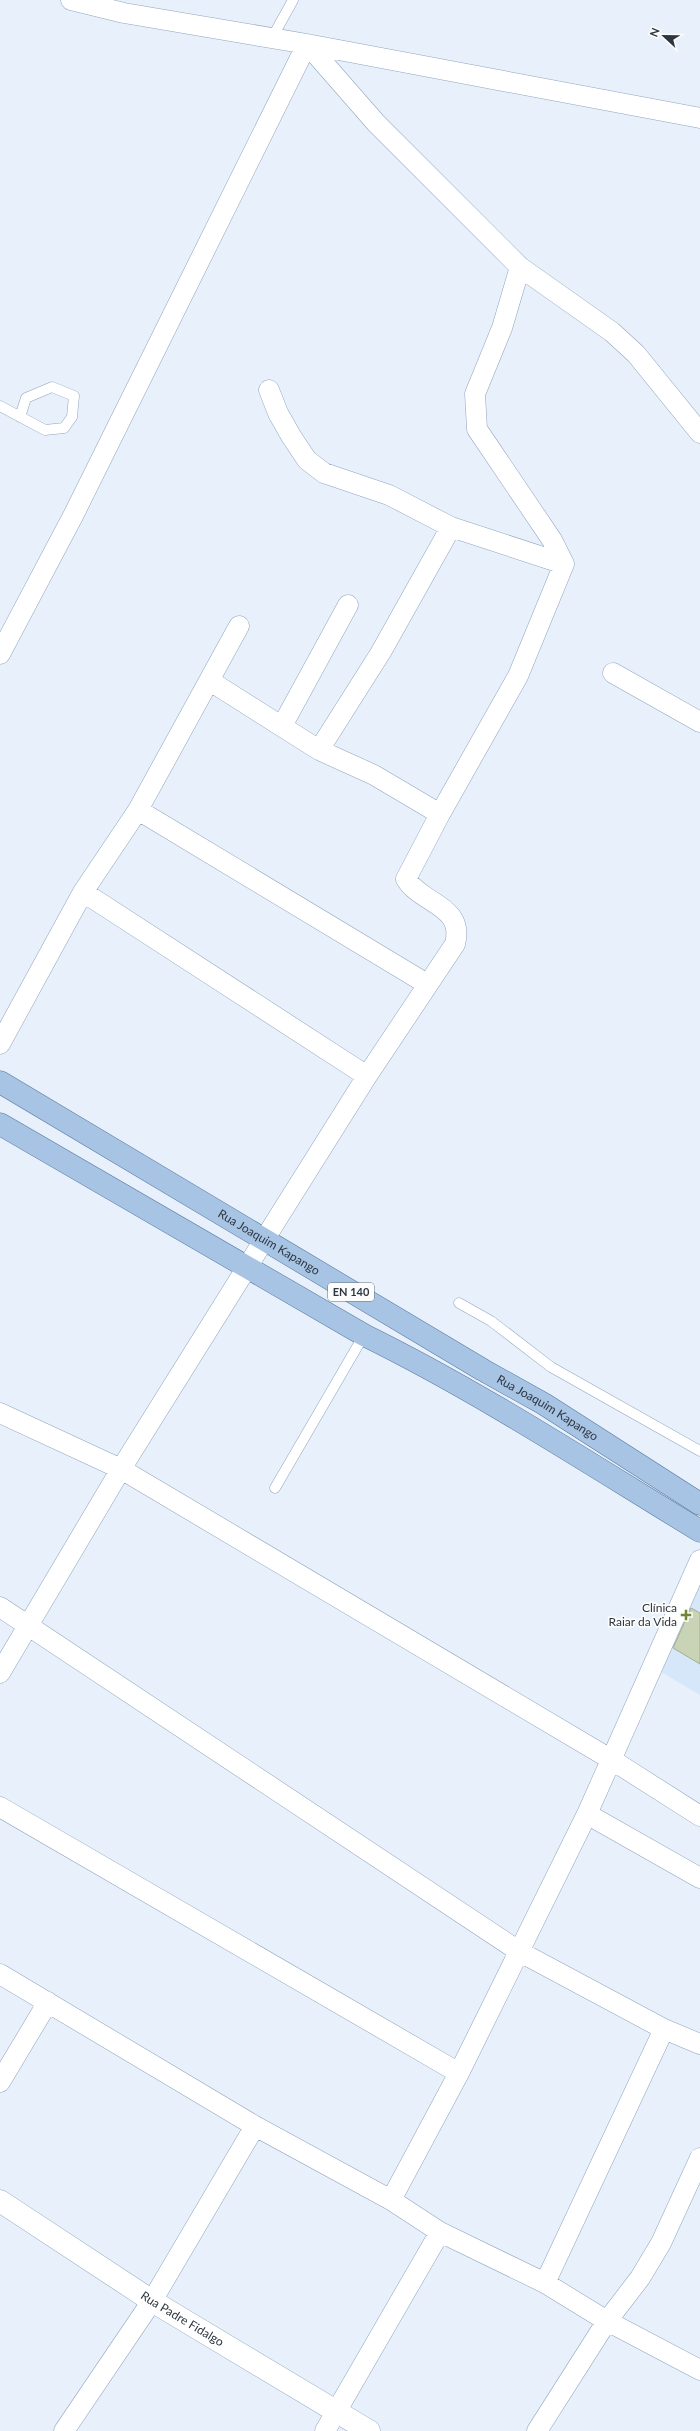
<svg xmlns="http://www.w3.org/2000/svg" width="700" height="2431" viewBox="0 0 700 2431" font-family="Lato,sans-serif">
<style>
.built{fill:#d6e7f9}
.building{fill:#c9d3b5;stroke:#a4ad90}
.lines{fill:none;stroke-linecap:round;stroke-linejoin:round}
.service-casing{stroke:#91a5bd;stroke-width:11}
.minor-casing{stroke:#91a5bd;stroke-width:21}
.tertiary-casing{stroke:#91a5bd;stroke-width:23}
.primary-casing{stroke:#57799f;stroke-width:23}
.service{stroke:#fff;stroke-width:10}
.minor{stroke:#fff;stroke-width:20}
.tertiary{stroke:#fff;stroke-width:22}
.primary{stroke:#a8c4e4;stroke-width:22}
.poi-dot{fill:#708536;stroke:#fcfcfc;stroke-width:1.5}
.labels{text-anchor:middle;stroke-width:3.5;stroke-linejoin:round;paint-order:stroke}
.shield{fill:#fcfcfc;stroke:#6b7178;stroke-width:1}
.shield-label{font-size:11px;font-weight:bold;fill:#2d363f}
.street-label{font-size:12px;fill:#2d363f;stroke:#fcfcfc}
.poi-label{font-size:12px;fill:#2d363f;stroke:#fcfcfc;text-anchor:end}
</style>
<rect width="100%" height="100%" fill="#e7f0fb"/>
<path class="built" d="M700 1566V1695L646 1663Z"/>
<path class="building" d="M691 1608 700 1613V1664L673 1648Z"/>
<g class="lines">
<g class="service-casing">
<path id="service" d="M272 38 293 0
M0 406 45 430 64 428 72 417 74 396 52 387 26 398 20 417
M459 1303 491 1321 551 1367 700 1451
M275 1488 364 1335"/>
</g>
<g class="minor-casing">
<path id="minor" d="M71 0 124 13 307 44 700 118
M269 390 278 413 291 436 307 460 324 473 389 495 451 527 564 564
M0 654 74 514 307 44 376 123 520 267 612 332 636 354 700 433
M613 673 700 722
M282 726 348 605
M319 750 381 652 451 527
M138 810 427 984
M440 814 518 676 564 564 552 540 477 429 475 394 502 328 520 267
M83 892 367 1076
M0 1044 83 892 138 810 239 626
M0 1413 121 1469 612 1760 700 1816
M0 1607 520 1952 664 2029 700 2044
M0 1673 121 1469 264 1240 367 1076 455 944C465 905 421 904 406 879L440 814 374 775 319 750 210 681
M0 1807 459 2073
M587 1814 700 1878
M0 1974 255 2126 391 2200 440 2232 545 2283 607 2321 700 2370
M0 2082 48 2002
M391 2200 459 2073 587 1814 700 1560
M545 2283 664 2029
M64 2431 152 2301 255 2126
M325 2431 440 2232
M537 2431 607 2321 640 2278 661 2243 700 2158"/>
</g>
<g class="tertiary-casing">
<g id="tertiary">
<path id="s1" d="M0 2201 152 2301 369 2431"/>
</g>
</g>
<g class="primary-casing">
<g id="primary">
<path id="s2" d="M0 1082 483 1370 544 1404 700 1504"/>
<path d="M0 1124 364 1335C480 1392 590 1464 700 1531"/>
</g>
</g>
<use href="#service" class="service"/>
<use href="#minor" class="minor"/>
<use href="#tertiary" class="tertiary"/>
<use href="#primary" class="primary"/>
</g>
<path class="poi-dot" d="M684 1609h4v4h4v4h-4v4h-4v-4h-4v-4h4z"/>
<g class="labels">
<rect class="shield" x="328" y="1283" width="46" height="18" rx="3"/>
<g class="shield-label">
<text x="351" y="1296">EN 140</text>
</g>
<g class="street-label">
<text dy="4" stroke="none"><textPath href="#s2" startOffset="313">Rua Joaquim Kapango</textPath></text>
<text dy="4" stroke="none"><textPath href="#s2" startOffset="637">Rua Joaquim Kapango</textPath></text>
<text dy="4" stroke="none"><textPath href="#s1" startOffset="217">Rua Padre Fidalgo</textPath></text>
</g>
<g class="poi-label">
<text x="677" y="1612">Clínica<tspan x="677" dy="14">Raiar da Vida</tspan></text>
</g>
</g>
<g transform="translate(664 36) rotate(292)" stroke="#fcfcfc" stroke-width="3" paint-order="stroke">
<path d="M0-3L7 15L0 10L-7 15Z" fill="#2d363f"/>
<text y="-6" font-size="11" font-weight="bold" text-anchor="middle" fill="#2d363f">N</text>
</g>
</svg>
